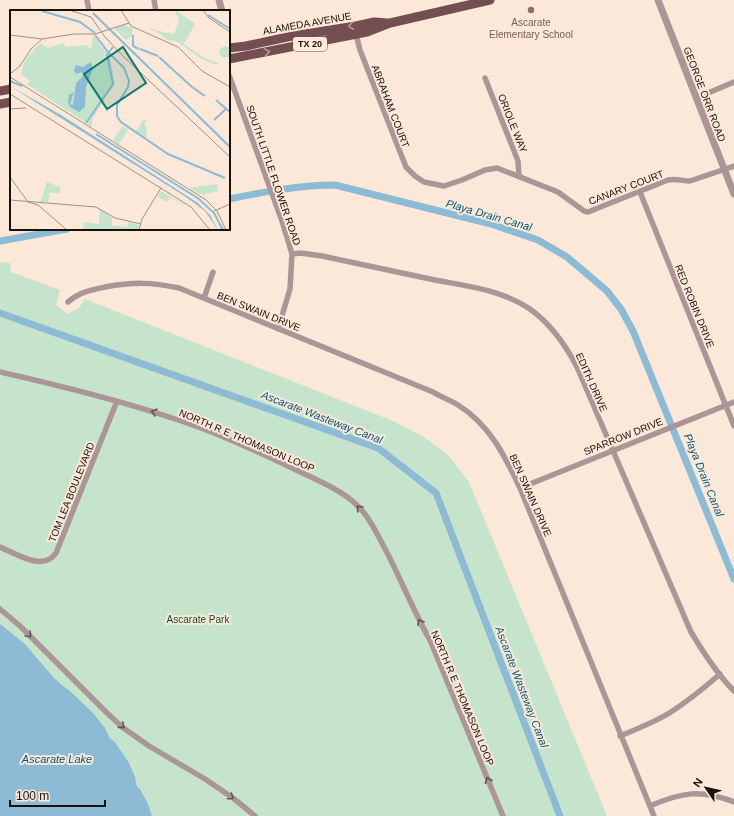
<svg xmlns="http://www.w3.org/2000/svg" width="734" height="816" viewBox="0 0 734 816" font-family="Helvetica,sans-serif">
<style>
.green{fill:#c5e4cb}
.water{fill:#8dbad4}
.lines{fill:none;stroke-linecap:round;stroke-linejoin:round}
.canal{stroke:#8dbad4;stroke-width:7}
.minor{stroke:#ac9596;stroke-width:5.5}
.tertiary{stroke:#ac9596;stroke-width:7}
.primary{stroke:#744e51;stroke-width:9}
.oneway{stroke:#b89b94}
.oneway2{stroke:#625351}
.education-dot{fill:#8d6e63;stroke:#fbe8d8;stroke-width:1.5}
.labels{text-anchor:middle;stroke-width:4;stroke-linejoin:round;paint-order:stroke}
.shield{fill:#fbe8d8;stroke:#5c5249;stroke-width:1}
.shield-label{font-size:9px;font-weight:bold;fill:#18110c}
.education-label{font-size:10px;fill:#785e54;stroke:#fbe8d8}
.street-label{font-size:10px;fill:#18110c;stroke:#fbe8d8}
.park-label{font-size:10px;fill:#124f27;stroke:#fbe8d8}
.water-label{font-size:11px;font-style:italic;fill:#02587b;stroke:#fbe8d8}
.inset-river{fill:none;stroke:#8dbad4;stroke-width:2}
.inset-road{fill:none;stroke:#a09286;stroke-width:1}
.view{fill:#0f766e;fill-opacity:0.15;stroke:#0f766e;stroke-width:2}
.inset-edge{fill:none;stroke:#18110c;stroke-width:2}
</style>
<rect width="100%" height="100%" fill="#fbe8d8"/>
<path class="green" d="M0 262 10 263 11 272 60 290 56 305 68 314 79 308 85 299 393 421 424 437 448 455 469 482 607 816H0Z"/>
<path class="water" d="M0 624 24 643 54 678 64 687 70 691 93 713 105 728 110 739 115 742 129 763 135 777 137 787 140 789 148 804 152 816H0Z"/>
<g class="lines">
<path class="canal" d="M229 199C264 192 299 185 335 185L491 224 538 240 567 257 607 291 621 309 633 331 734 579
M0 241 67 229
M0 313 378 448 436 493 560 816"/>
<path class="minor" d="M87 0 89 11
M154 0 156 11
M356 34 360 50 406 167 415 176 424 182 444 186 462 180 485 170 497 168 558 192 584 211 588 212 668 180C676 178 682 181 690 181L734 166
M229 75 282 221 292 254 290 289 278 329
M485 78 518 161 519 176
M696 98 734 82
M640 192 734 426
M292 254 301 253 322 256C359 264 397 272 435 280 467 286 502 290 530 309 551 324 565 344 577 367L691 632C703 652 717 674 734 691
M204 298 213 272
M68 302C79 292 91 290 105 287 133 282 151 282 179 288L433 392C441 397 450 400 458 405 489 424 505 456 520 488L654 816
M0 372C57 385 114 399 169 417 211 430 252 449 292 468 314 479 341 489 359 507 370 518 376 532 383 545 400 576 412 609 430 640L503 816
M520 488 734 402
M0 547C17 554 43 572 56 553L117 401
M0 609 20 626 105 711 122 727 149 746 205 779 233 798 255 816
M620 736C637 729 655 722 671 712 688 701 704 688 720 674
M650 806C682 792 701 789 734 802"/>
<path class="tertiary" d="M219 0 222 11
M658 0 734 194"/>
<path class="primary" d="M229 48 246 46 292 36 356 26 374 22 388 23
M229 59 367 32 390 23 490 0
M0 91 11 89
M0 104 11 102"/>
</g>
<defs><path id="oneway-chevron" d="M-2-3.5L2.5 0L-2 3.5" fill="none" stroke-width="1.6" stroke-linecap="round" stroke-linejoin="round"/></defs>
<g class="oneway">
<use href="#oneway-chevron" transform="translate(351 26) rotate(172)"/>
<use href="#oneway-chevron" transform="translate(267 52) rotate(-10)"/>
</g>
<g class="oneway2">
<use href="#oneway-chevron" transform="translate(154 412) rotate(-164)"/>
<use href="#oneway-chevron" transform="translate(359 508) rotate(-133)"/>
<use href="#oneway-chevron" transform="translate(420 622) rotate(-119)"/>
<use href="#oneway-chevron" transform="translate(29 635) rotate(45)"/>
<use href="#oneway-chevron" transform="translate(122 726) rotate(40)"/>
<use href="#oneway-chevron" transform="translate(488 780) rotate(-112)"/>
<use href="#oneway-chevron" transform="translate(231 797) rotate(35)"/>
</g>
<circle class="education-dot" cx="531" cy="10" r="4"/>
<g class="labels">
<rect class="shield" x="293" y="37" width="34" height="14" rx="3"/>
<g class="shield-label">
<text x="310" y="47">TX 20</text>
</g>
<g class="education-label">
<text x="531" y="26">Ascarate<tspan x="531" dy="12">Elementary School</tspan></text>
</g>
<g class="street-label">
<text transform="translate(307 23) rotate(-10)" y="4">ALAMEDA AVENUE</text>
<text transform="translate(705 94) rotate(69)" y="4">GEORGE ORR ROAD</text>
<text transform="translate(391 106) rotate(69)" y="4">ABRAHAM COURT</text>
<text transform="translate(513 123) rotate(68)" y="4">ORIOLE WAY</text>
<text transform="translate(274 175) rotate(71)" y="4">SOUTH LITTLE FLOWER ROAD</text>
<text transform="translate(626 187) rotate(-21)" y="4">CANARY COURT</text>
<text transform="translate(695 306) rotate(68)" y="4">RED ROBIN DRIVE</text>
<text transform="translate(259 311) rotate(22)" y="4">BEN SWAIN DRIVE</text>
<text transform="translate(592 382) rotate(66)" y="4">EDITH DRIVE</text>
<text transform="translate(623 436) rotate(-22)" y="4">SPARROW DRIVE</text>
<text transform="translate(247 440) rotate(23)" y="4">NORTH R E THOMASON LOOP</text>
<text transform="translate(71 492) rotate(-68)" y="4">TOM LEA BOULEVARD</text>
<text transform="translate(531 495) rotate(66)" y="4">BEN SWAIN DRIVE</text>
<text transform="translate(463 698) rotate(67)" y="4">NORTH R E THOMASON LOOP</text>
</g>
<g class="park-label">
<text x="198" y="623">Ascarate Park</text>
</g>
<g class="water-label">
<text transform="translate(489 215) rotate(16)" y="4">Playa Drain Canal</text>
<text transform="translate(322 417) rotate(21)" y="4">Ascarate Wasteway Canal</text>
<text transform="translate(704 475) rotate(68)" y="4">Playa Drain Canal</text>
<text transform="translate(522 687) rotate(69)" y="4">Ascarate Wasteway Canal</text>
<text x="57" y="763">Ascarate Lake</text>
</g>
</g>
<g transform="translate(10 10)">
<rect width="220" height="220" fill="#fbe8d8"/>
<path d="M165 0 185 14 174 34 195 48 209 53 206 55 192 49 166 31 157 30 152 25 140 19 164 24 169 11ZM113 15 123 18 122 26 116 30 103 17ZM83 25 96 42 104 37 99 43 105 74 82 109V117L17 74 20 71 11 64 15 50 30 33 38 38 54 33 55 37 77 35 81 40ZM209.5 42a5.5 5.5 0 1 1 11 0a5.5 5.5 0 1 1-11 0ZM134 109 136 110 134 115 137 117 136 128 126 121ZM113 116 118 120 109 134 103 130ZM37 172 50 177V184L40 182 38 192H30ZM207 174 208 181 195 184 194 187 193 184H189L179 178ZM151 181 176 196 160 188 157 192 147 186ZM90 199 102 207V215L117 217 119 212 129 215V220H73L74 212 89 214Z" fill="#c5e4cb"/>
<path d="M81 52 83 59 76 77 75 97 69 102 60 97 58 92 59 85 64 82 60 94 63 95 66 73 73 66 72 62 66 64 64 60 66 55 73 57ZM0 76 51 105 188 193 200 205 208 220 195 201 176 187Z" fill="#8dbad4"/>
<path class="inset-river" d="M32 1 70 12 85 23M83 3 220 137M198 5 220 19M85 25 98 42M123 25V36L129 39M130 39 148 46M99 43 114 58 119 71 118 77 107 95V106L111 112 158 144 215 168M149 47 182 77 195 86M0 71 12 76M206 90 220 102M204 110 216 99M76 113 103 74 97 45 103 37M86 124 189 189 204 203 213 220"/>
<path class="inset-road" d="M59 0 81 7 95 27 113 46 220 147M111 0 121 16 168 37 192 61 220 77M193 0 199 8 220 22M0 25 32 29 64 24H85L119 13M0 64 10 56 21 39 32 29M0 67 196 190 207 201 216 220M0 84 181 197 200 220M0 99 16 98M0 167 18 192 28 195 57 220M0 190 86 197 105 208 131 214M204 201 220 194M129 220 132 209 151 178"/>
<path class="view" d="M113 37 136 73 97 99 74 64Z"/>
<rect width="220" height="220" class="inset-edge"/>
</g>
<g transform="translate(706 788) rotate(304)" stroke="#fbe8d8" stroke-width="3" paint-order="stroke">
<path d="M0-3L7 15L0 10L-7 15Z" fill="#18110c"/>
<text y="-6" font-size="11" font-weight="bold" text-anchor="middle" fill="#18110c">N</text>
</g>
<path d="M10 800v6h95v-6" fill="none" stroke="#18110c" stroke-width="2"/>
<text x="16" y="800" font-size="12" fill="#18110c" stroke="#fbe8d8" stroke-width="3" paint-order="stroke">100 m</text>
</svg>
